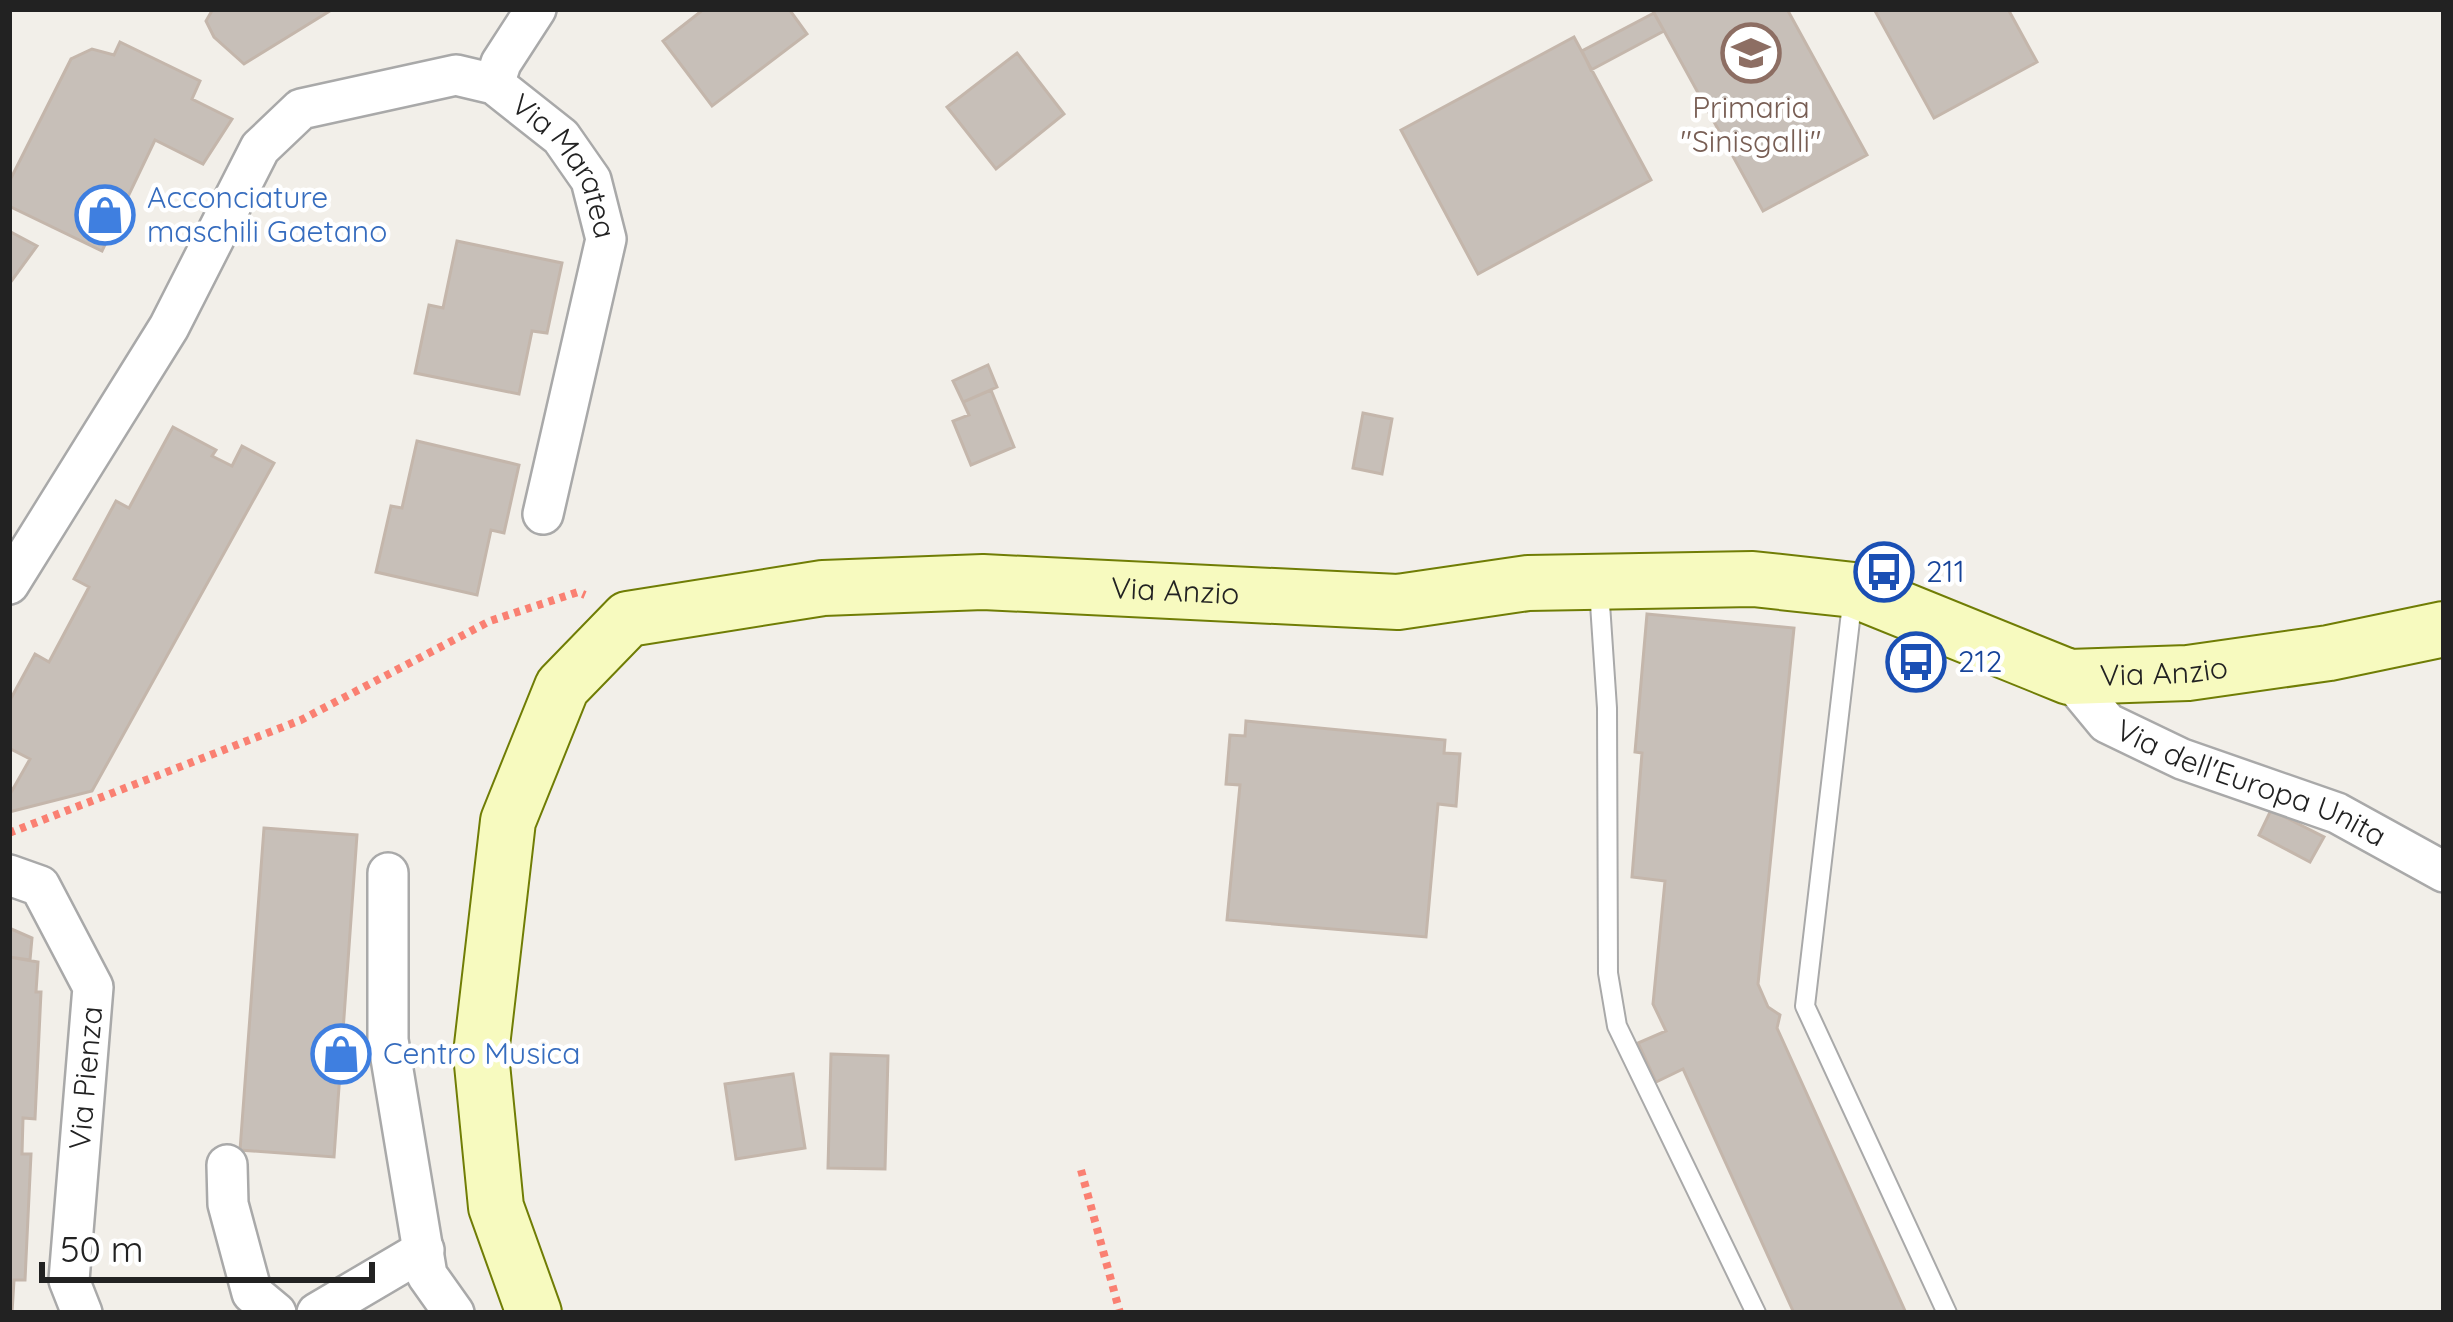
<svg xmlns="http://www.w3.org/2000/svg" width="2453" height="1322" viewBox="0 0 2453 1322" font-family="Quicksand,sans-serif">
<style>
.building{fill:#c7bfb8;stroke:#c4b6ab;stroke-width:3}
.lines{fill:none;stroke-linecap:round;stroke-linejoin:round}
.lane-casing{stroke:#a9a9a9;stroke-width:22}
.street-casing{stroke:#a9a9a9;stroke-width:44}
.secondary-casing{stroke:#707d05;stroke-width:58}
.path{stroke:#fa8072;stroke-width:8;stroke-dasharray:6 6;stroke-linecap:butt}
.lane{stroke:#fff;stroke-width:18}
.street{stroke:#fff;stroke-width:39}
.secondary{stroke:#f7fabf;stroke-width:54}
.labels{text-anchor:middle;stroke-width:9;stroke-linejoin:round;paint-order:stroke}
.education-label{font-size:30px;fill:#785e54;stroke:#fff}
.street-label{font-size:30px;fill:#222;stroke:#fff}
.shop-label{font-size:30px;fill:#366cbe;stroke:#fff;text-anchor:start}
.transit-label{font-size:30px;fill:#164399;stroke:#fff;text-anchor:start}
</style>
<rect width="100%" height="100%" fill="#f2efe9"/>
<path class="building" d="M213 9H333L244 64 214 37 206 21Z
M704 9H789L807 34 712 106 663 41Z
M1652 9H1787L1867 155 1763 211Z
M1874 9H2008L2037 62 1934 118Z
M1654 13 1664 31 1591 70 1582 51Z
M1574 37 1651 180 1478 274 1401 130Z
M120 42 200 81 192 99 232 119 203 164 155 140 102 251 9 206V182L71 59 92 49 114 55Z
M1017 53 1064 114 996 169 947 107Z
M9 231 37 246 10 283H9Z
M457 241 562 263 547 333 532 331 519 394 415 373 429 305 443 308Z
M988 365 997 387 963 402 953 381Z
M991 390 1014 447 971 465 953 421 969 415 963 402Z
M1363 413 1392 419 1382 474 1353 468Z
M173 427 216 450 212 456 232 466 242 446 274 463 92 791 9 812V796L30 759 9 748V702L35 654 49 662 89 587 74 579 116 501 129 508Z
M417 441 519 465 504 533 491 530 477 595 376 572 391 506 402 508Z
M1647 614 1794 628 1758 984 1768 1007 1780 1015 1777 1028 1906 1313H1794L1683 1069 1656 1082 1638 1043 1666 1031 1653 1004 1665 881 1632 877 1642 753 1635 752Z
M1246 721 1445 740 1444 753 1460 754 1456 806 1438 804 1426 937 1227 920 1240 785 1226 784 1230 735 1245 736Z
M2271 810 2324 837 2310 862 2259 835Z
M264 828 357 835 334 1157 240 1150Z
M9 928 32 938 30 960 9 957Z
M9 957 38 962 36 992H41L35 1119 23 1118 22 1154H31L25 1280H14L12 1313H15H9Z
M831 1054 888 1056 885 1169 828 1168Z
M793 1074 805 1148 736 1159 725 1084Z"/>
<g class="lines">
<g class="lane-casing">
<path id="lane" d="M1599 589 1607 708 1608 973 1617 1026 1756 1313
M1853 595 1805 1006 1947 1313"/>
</g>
<g class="street-casing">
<g id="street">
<path d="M494 84 501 63 536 9"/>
<path id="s1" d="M9 584 169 327 260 148 301 109 456 75 494 84 561 137 591 180 606 239 543 514"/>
<path id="s2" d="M2069 677 2107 723 2182 759 2337 813 2444 872"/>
<path d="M388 873V1040L427 1275 454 1313"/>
<path d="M9 875 40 886 93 987 69 1280 82 1313"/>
<path d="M227 1165 228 1204 252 1293 276 1313"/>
<path d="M317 1313 424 1250"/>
</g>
</g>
<g class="secondary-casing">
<g id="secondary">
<path id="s3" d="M534 1313 496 1207 481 1054 508 821 562 687 628 619 823 588 983 582 1398 602 1528 583 1753 579 1854 590 2069 677 2188 673 2329 653 2444 629"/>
</g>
</g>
<path class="path" d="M9 833 301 720 490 621 578 592 585 595
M1081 1170 1120 1313"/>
<use href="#lane" class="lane"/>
<use href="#street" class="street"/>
<use href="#secondary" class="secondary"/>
</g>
<defs>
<g id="school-ring" transform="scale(3)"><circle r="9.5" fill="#fff" stroke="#8d6e63" stroke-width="1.5"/><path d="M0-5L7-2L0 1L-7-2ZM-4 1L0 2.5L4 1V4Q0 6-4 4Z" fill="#8d6e63"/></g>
<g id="shop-ring" transform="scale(3)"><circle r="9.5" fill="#fff" stroke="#3f7fe0" stroke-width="1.5"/><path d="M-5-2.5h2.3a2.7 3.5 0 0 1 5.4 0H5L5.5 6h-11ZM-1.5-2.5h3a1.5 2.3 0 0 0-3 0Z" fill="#3f7fe0"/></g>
<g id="bus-ring" transform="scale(3)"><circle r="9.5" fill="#fff" stroke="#1a4fb4" stroke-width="1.5"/><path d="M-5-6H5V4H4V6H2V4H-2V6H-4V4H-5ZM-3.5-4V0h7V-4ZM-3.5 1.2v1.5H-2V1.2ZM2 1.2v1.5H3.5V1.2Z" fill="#1a4fb4"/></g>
</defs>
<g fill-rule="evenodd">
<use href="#school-ring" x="1751" y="53"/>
<use href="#shop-ring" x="105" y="215"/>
<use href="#bus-ring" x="1884" y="572"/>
<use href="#bus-ring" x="1916" y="662"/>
<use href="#shop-ring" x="341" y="1054"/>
</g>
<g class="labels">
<g class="education-label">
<text x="1751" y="118">Primaria<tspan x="1751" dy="34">"Sinisgalli"</tspan></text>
</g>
<g class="street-label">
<text dy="10" stroke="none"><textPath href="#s1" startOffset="870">Via Maratea</textPath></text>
<text dy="10" stroke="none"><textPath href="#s3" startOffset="1290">Via Anzio</textPath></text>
<text dy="10" stroke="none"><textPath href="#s3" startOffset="2298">Via Anzio</textPath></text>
<text dy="10" stroke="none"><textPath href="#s2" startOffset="216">Via dell'Europa Unita</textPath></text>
<text transform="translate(86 1078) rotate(-85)" y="10">Via Pienza</text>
</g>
<g class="shop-label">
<text x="147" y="208">Acconciature<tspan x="147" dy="34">maschili Gaetano</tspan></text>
<text x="383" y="1064">Centro Musica</text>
</g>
<g class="transit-label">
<text x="1926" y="582">211</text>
<text x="1958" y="672">212</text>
</g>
</g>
<rect width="2453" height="1322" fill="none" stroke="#222222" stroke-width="24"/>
<path d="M42 1262v18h330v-18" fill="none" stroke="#222222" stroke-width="6"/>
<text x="60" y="1262" font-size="36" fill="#222222" stroke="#ffffff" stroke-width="9" paint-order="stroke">50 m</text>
</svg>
